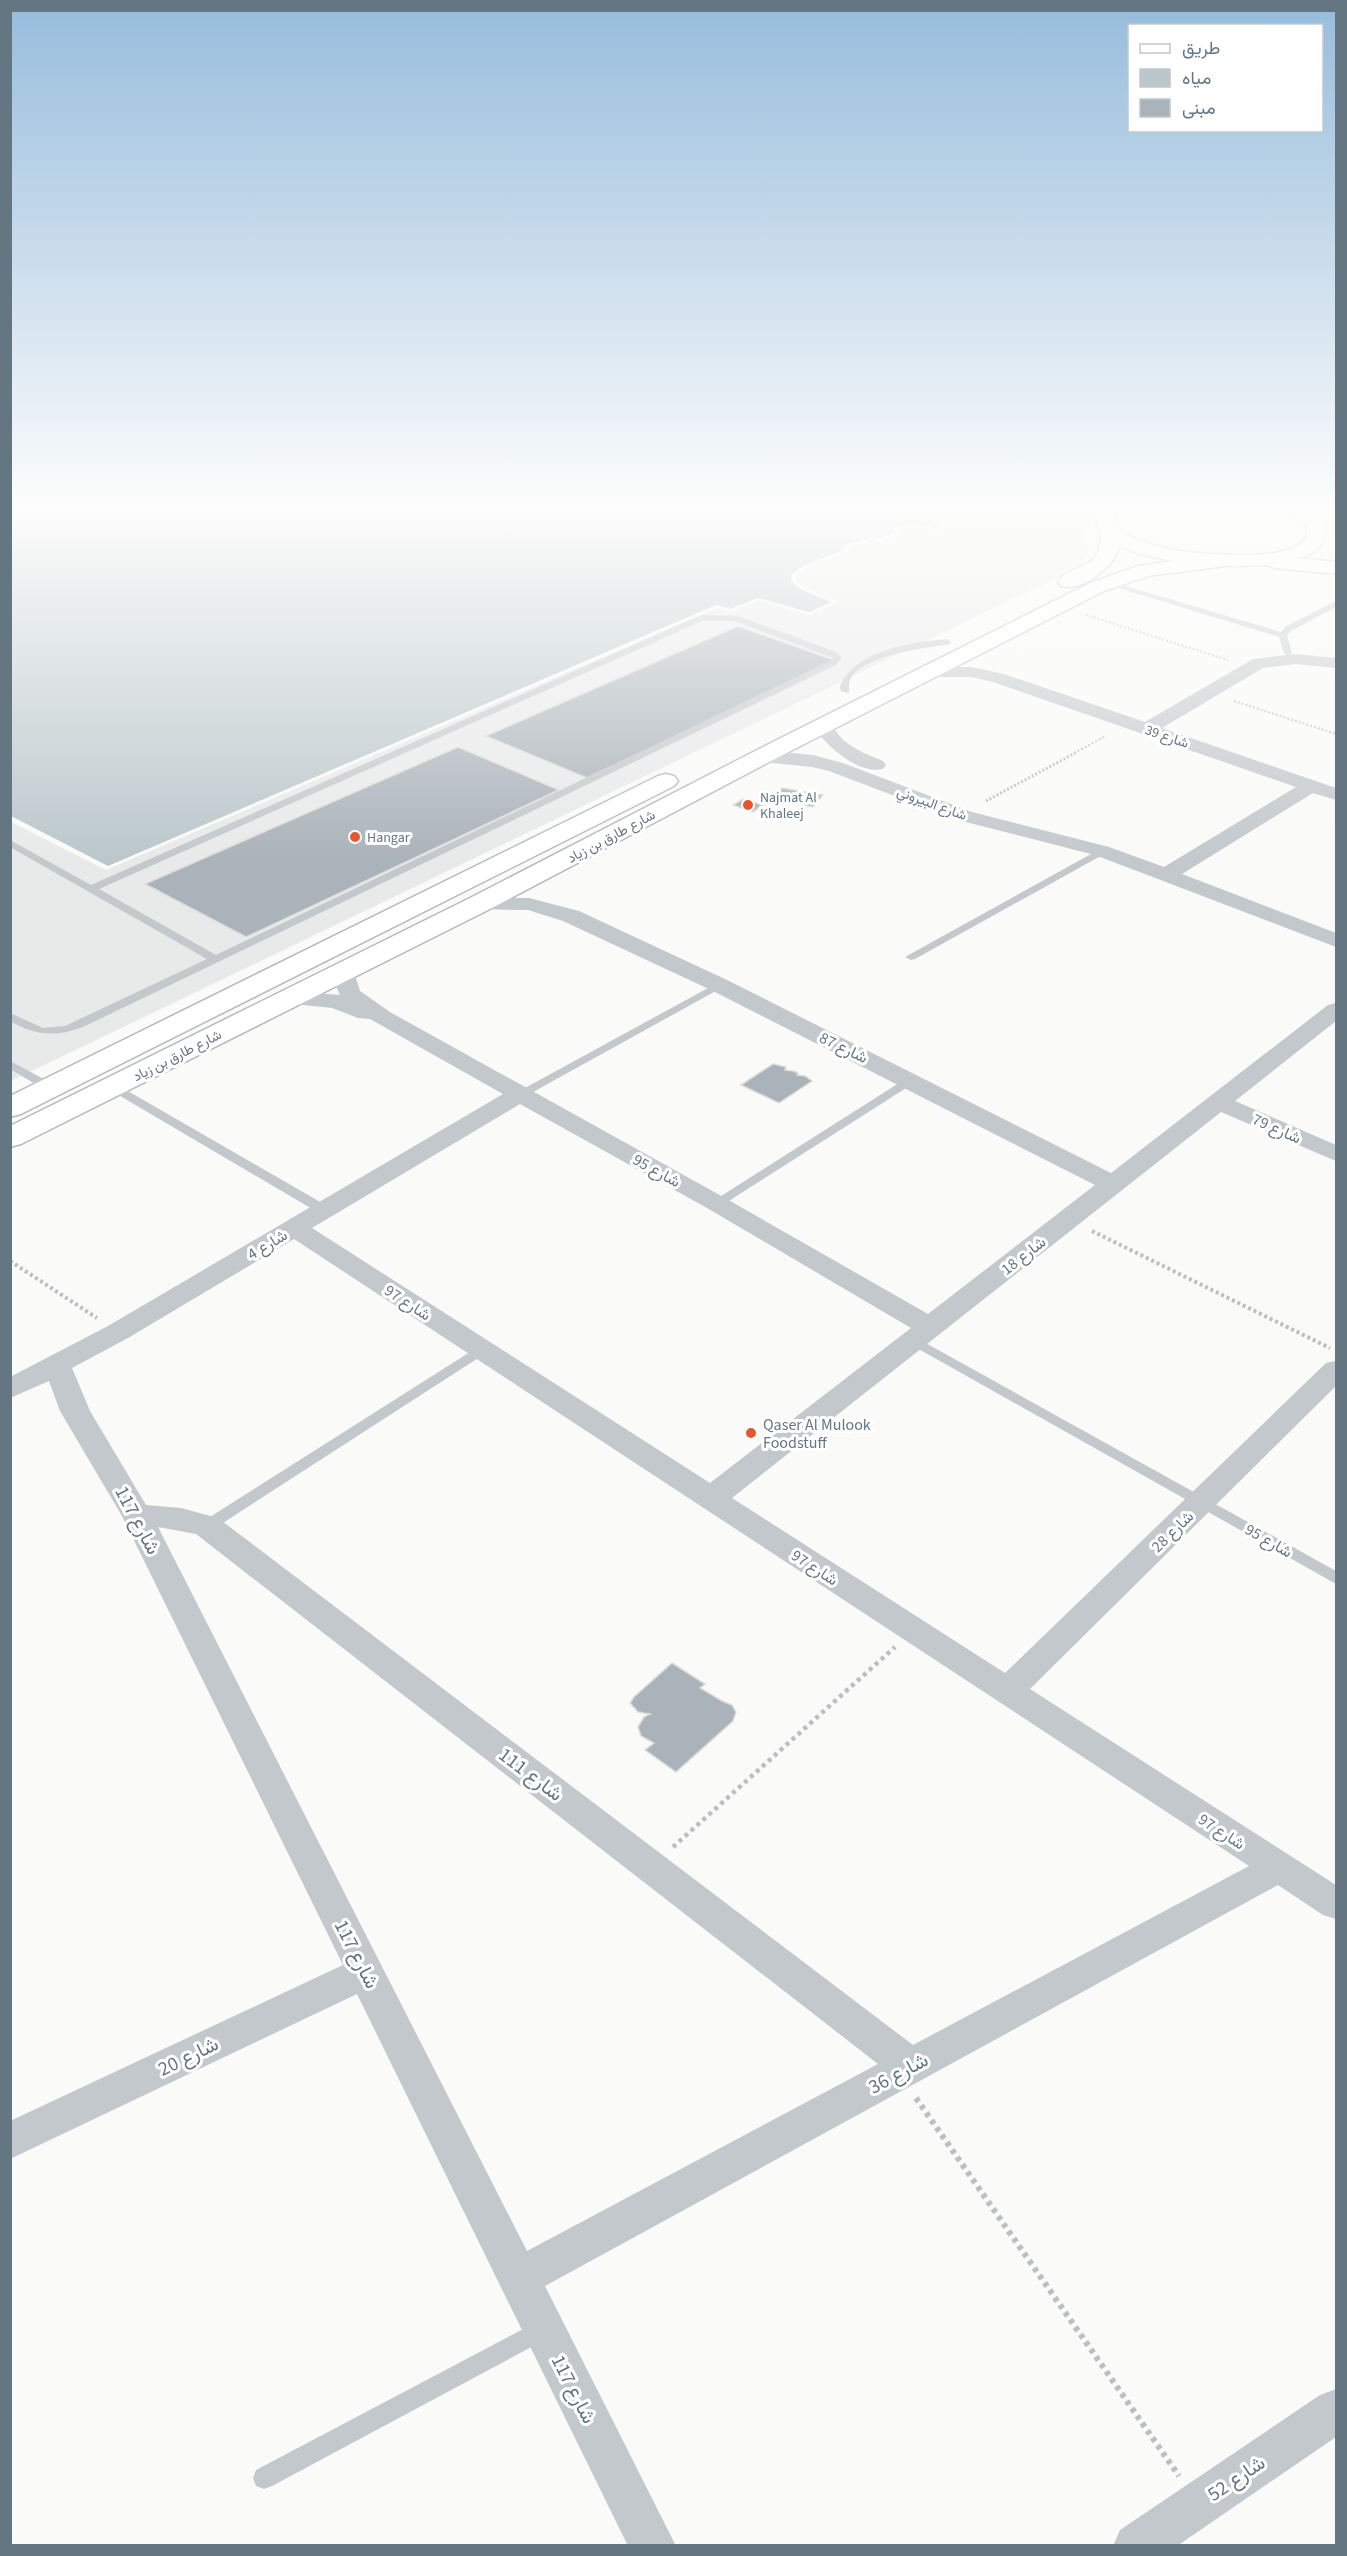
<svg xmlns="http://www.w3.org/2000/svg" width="1347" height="2556" viewBox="0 0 1347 2556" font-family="'Source Sans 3',Vazirmatn,sans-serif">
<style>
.built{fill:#e8e9e9}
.water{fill:#bbc7cb}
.building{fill:#aab3b9;stroke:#dcdcda;stroke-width:1.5}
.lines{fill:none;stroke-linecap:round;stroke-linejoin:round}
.secondary-casing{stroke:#b3babf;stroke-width:3}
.path-far4{stroke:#bbbfc2;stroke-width:2;stroke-dasharray:2 2;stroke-linecap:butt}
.path-far3{stroke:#bbbfc2;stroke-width:3;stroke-dasharray:2 2;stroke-linecap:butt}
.path-far2{stroke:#bbbfc2;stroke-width:4;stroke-dasharray:3 3;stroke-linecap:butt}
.path-far1{stroke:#bbbfc2;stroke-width:4.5;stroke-dasharray:4 4;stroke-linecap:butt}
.path{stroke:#bbbfc2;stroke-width:6;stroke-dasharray:4.5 4.5;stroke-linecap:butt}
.service{fill:#c3c8cc;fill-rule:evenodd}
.minor{fill:#c3c8cc;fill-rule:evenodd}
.secondary{fill:#fff;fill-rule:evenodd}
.poi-dot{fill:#e4572e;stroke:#fff;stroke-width:2}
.labels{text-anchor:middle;stroke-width:6;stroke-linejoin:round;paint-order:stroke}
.far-street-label{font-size:14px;fill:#657683;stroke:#fff}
.far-poi-label{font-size:14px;fill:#657683;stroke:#fff;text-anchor:start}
.street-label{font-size:16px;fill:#657683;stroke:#fff}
.poi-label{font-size:16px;fill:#657683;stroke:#fff;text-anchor:start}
.near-street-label{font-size:20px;fill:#657683;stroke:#fff}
</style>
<rect width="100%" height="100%" fill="#fafaf8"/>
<path class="built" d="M891 504 946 518 957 513 951 509 964 504 989 511 1008 504H1096L1086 515 1085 533 1089 551 1085 559 1076 568 1057 578 11 1081V822L106 870 717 608 731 612 759 600 810 615 839 602 805 588 796 581 798 574 807 567 847 552 852 546 873 539 877 542 890 538 899 533 901 527 918 526 939 532 946 526 939 523V518L889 505Z"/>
<path class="water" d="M10 504H889L887 505 935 517 933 523 940 526 937 529 919 524 896 525 894 532 878 539 875 536 847 545 842 551 803 566 792 574 791 581 800 589 832 602 809 612 758 598 730 609 716 605 108 866 11 816Z
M890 504H957L945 509 951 512 942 517Z"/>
<path class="building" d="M738 626 837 661 587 778 486 736Z
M458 747 559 790 246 937 145 884Z
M782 788 823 795 813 807 772 800Z
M743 799 764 805 753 812 733 805Z
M773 1064 786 1067 785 1070 793 1071 798 1073 797 1075 805 1076 812 1081 779 1103 741 1085Z
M672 1663 705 1684 700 1688 722 1701 732 1705 736 1712 733 1721 676 1772 645 1750 654 1743 641 1736 638 1727 644 1717 650 1714 638 1712 630 1703 634 1697Z"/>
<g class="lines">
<g class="secondary-casing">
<path id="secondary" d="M1103 504H1122L1114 514 1115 525C1127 535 1141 542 1156 546 1185 554 1268 561 1295 547 1298 545 1302 542 1306 539L1307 526C1299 516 1285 514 1278 504 1299 502 1314 507 1326 525 1324 545 1319 553 1298 558L1336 562V574L1275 568 1267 565 1226 566 1148 576 1104 591 771 761 488 910 21 1144 10 1147V1126L470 898 755 751 1090 583 1138 566 1172 561 1140 554 1120 546C1114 567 1083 592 1061 586L1058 582C1073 560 1100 576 1101 532L1097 526 1096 513Z
M666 774 674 776 678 781 674 786 21 1114 10 1117V1096L658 776Z"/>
</g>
<path class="path-far4" d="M1086 615 1228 660
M1234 701 1336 734
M1074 753 1106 736"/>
<path class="path-far3" d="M986 801 1077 752"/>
<path class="path-far2" d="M1092 1231 1330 1348
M10 1261 97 1318"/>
<path class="path-far1" d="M673 1847 895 1647"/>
<path class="path" d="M916 2098 1179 2476"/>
<path class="service" d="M1105 580 1281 632 1285 627 1333 602H1336V607L1291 631 1287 635 1292 653 1288 656 1284 653 1279 637 1105 584Z
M701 615 738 616 831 650 842 657 836 665 83 1027C56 1037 35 1036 10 1021V1013L43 1028 65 1026 207 959 10 847V840L91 885ZM702 621H734L833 658 830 661 216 955 99 889Z
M947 639 951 642 950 644C928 648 854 655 849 684 849 687 849 690 849 693L841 691 840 686C855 650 912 642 947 639Z
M1102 848 1107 851 1106 853 915 959 911 960 905 957Z
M719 982 723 983V987L524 1097H516L514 1094Z
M10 1061 55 1085 57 1088 51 1092 47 1091 10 1069Z
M910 1076 916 1080 914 1083 721 1206H711L710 1203Z
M114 1083 329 1207 330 1210 324 1214 319 1213 110 1090 108 1087 110 1084Z
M913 1336 1336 1571V1584L908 1343 906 1340 908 1337Z
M481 1345 488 1350 486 1353 212 1530H202L199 1526 202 1522Z
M542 2319 550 2323 553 2330 550 2337 272 2486 264 2489 256 2486 253 2478 256 2470Z"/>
<path class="minor" d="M1298 504H1312L1316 515 1313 518H1303Z
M1295 654 1336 658V668L1295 664 1263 668 1162 728 1336 788V800L1313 793 1182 874 1336 933V947L1095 855 958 820 829 771 812 767 763 762 756 760 753 756 756 752 763 750 813 755 843 763 972 812 1109 847 1164 867 1296 787 993 682 971 677H928L922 676 919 672 922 668 928 667H971L1004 674 1145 722 1253 659Z
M822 720C832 723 838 736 847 743 858 751 871 756 883 761L886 765 883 769C858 775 825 745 813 726L815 722Z
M479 898H529L579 911 727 980 1111 1173 1328 1005 1336 1003V1021L1235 1101 1336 1145V1161L1221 1112 732 1498 1005 1673 1326 1363 1336 1361V1386L1030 1689 1336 1885V1919L1323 1915 1278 1885 545 2286 676 2546H628L357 1994 10 2159V2121L343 1965 122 1516 60 1411 49 1381 10 1398V1377L108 1326 503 1094 370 1019 358 1018 332 1008 284 1003 281 998 284 993 292 991 340 995 334 982 333 971 336 966 344 964 352 966 360 991 390 1012 725 1198 928 1314 1095 1185 711 990 563 921 528 910 471 909 468 904 471 899ZM520 1104 707 1208 911 1328 710 1483 312 1228ZM294 1239 1249 1866 913 2045 218 1518 181 1508 146 1505 90 1411 72 1368 128 1338ZM158 1527 196 1534 878 2064 527 2251Z
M1336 2389V2437L1177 2546H1113L1120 2530 1320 2395Z"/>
<use href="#secondary" class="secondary"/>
</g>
<linearGradient id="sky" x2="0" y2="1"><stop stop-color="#96bcdc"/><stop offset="0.59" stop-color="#fdfdfc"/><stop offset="1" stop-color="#fdfdfc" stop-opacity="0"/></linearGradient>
<rect width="1347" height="861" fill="url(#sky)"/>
<g class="poi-dot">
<circle cx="748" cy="805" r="6"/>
<circle cx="355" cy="837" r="6"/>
<circle cx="751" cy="1433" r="6"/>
</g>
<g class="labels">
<g class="far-street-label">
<text transform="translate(1167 736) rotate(19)" y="5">شارع 39</text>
<text transform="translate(932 803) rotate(20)" y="5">شارع البيروني</text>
<text transform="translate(611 836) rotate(-28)" y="5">شارع طارق بن زياد</text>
<text transform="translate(177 1055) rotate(-27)" y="5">شارع طارق بن زياد</text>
</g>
<g class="far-poi-label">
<text x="760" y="802">Najmat Al<tspan x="760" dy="16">Khaleej</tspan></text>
<text x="367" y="842">Hangar</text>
</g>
<g class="street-label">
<text transform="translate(844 1047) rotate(26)" y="6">شارع 87</text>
<text transform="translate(1277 1128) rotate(24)" y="6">شارع 79</text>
<text transform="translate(657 1170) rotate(29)" y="6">شارع 95</text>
<text transform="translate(267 1244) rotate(-31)" y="6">شارع 4</text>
<text transform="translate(1023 1255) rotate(-38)" y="6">شارع 18</text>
<text transform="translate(408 1302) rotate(33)" y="6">شارع 97</text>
<text transform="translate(1172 1531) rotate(-44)" y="6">شارع 28</text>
<text transform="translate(1269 1540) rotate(30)" y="6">شارع 95</text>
<text transform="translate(815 1567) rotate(33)" y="6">شارع 97</text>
<text transform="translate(1222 1831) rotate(33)" y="6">شارع 97</text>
</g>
<g class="poi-label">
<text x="763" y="1430">Qaser Al Mulook<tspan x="763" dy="18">Foodstuff</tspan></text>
</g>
<g class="near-street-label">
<text transform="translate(138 1520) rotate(62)" y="7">شارع 117</text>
<text transform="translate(531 1774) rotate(37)" y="7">شارع 111</text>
<text transform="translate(357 1954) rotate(63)" y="7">شارع 117</text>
<text transform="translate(188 2056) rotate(-26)" y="7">شارع 20</text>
<text transform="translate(898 2073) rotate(-28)" y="7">شارع 36</text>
<text transform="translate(574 2389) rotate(63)" y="7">شارع 117</text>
<text transform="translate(1236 2478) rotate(-34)" y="7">شارع 52</text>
</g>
</g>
<rect width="1347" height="2556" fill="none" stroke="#657683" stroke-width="24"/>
<rect x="1128" y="24" width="195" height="108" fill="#ffffff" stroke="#c1c8cd" stroke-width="1.5"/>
<rect x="1140" y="44" width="30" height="9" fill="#ffffff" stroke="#c1c8cd" stroke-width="1.5"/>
<text x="1182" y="54" font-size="18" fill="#657683">طريق</text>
<rect x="1140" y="69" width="30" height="18" fill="#bbc7cb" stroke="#c1c8cd" stroke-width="1.5"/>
<text x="1182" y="84" font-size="18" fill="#657683">مياه</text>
<rect x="1140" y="99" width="30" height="18" fill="#aab3b9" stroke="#c1c8cd" stroke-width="1.5"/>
<text x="1182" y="114" font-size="18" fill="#657683">مبنى</text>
</svg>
